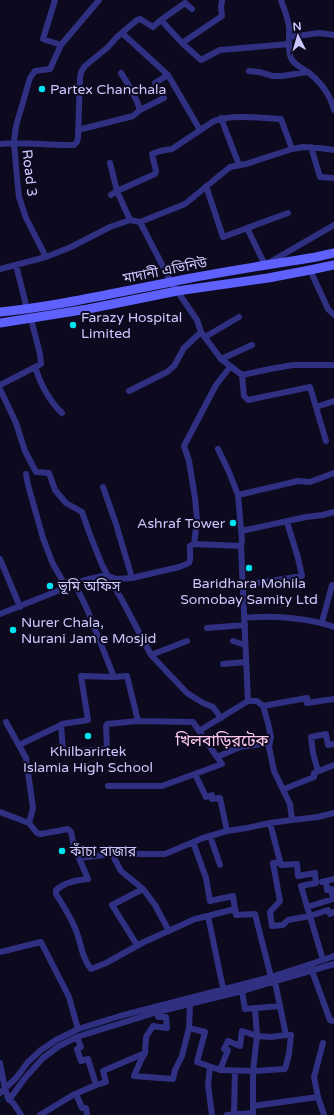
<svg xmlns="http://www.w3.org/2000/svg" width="334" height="1115" viewBox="0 0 334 1115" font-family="'Varela Round','Noto Sans Bengali',sans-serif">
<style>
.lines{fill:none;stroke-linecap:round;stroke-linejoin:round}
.stream{stroke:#041b3e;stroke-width:1.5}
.minor{stroke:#303083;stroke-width:6}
.secondary{stroke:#5f61ff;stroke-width:9}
.poi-dot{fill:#00e3f3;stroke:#0d0a1f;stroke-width:1.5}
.labels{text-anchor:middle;stroke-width:4;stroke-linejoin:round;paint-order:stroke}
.poi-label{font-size:14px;fill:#ccc8ff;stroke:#0d0a1f;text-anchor:start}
.street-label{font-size:14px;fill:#ccc8ff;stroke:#0d0a1f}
.quarter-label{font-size:16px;fill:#ffcaee;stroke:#0d0a1f}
</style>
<rect width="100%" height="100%" fill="#0d0a1f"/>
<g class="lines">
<path class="stream" d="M78 1034 82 1031 109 1024
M0 1102 5 1097"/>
<path class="minor" d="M55 0 43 39 61 45
M281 0C284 9 288 18 289 27 290 37 287 49 291 58 294 65 302 68 308 72 321 82 330 94 334 110
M161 20 182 43 201 60 220 50 289 44
M122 33 168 75 200 130
M289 37 319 33 334 35
M182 43 222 16 221 7 222 0
M249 71 259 72 273 76H282L307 72
M121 73C129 85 136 96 140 110
M221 118 239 165
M78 130 133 116 140 110 164 98 155 83 168 75
M0 144C24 141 49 146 74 145L77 142 78 137 80 78 81 72 85 66 107 48 117 37 137 20 140 19 153 27 161 20 185 3 192 9
M311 147 320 177 334 178
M110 163 117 191 130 220
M206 186 223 237 288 213
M111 195 117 191 155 174 156 171 152 154 160 151 172 149 214 121C232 114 262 118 281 119L292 149
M140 222 171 282 197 320 201 332 215 351 221 359 242 375 270 369 293 365H334
M247 228 265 265 334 225
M46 257 26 218 19 197 17 178 14 142 16 126 30 78 35 71 50 69 61 45 99 0
M16 265 27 309
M0 269 46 257 71 247 110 227 130 220 140 222 185 204 230 167 246 164 292 149 303 147 319 148 334 150
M310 270 328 309 334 315
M205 337 239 317
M221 359 252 345
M35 367C41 385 49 401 62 413
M242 375 244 396 248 400 310 387 326 441
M0 385 41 364 40 354 31 319
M0 389 16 423 25 451 36 472 49 473 55 490 66 503 82 512 89 532 102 565 108 576 122 600 151 655 187 693 203 703 213 707 221 718
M129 391 167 372 174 366 184 348 201 332
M316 407 334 401
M26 474 28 485 43 538 52 562 66 587
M103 487 116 524 132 578
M238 495 298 481 310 482 334 473
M241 531 306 517 323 515 334 512
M194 544 241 546
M0 559 20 607
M75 584 87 609 114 677 127 676 138 721 193 722 217 757
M244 585 302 576 298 558 287 522
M0 614 85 580 103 576H108L116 579 132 578 179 567 189 563C192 557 189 552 190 546L194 544 197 520 195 498 189 461 184 446 216 385 230 367
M244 618C271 615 310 618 334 627
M322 622 332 585H334
M207 628 245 625
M233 641 245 645
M151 655 187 641
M223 664 246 662
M263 706 307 698V703L334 699
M6 722 26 758 33 808 29 823
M61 725 62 724 88 720 81 676 114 677
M199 731 248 701
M19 745 61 725 63 752 105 749 107 748 106 726 107 724 138 721
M318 771 313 753 311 737 326 734 328 745 334 744
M195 774 206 797 212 795V799L220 798 227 831
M108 786H162L222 764 217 757 240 747 269 743
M284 789 314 777V773L334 765
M0 812 29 823 37 833 41 834 68 829 71 832 75 851 79 858 112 854H165L203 838 227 831 247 828 270 823 292 820 290 804 274 771 269 747 271 737 268 723 263 706 257 701H248L241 546 242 540 238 495 229 472 218 449
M292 820 318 817 334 813
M210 836 220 865
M193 842 206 878 210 901 233 896 235 909
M112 854 121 871 143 889 155 905 169 931
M79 858 88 879C77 880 65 882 56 890V894C63 905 70 916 75 928 81 941 81 957 91 969L106 963 144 942 195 919 208 916 224 993
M280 862 273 863 280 901 270 912 272 926 283 925 288 920 310 916 328 910 330 914 334 912
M322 882 334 879
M307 907 333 899 331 889 327 890 326 881
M208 916 235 909 236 915 255 914 271 977
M137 945 112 905 143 889
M0 952 41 942 69 997 78 1029 56 1040 41 1050 28 1062 16 1078 0 1093
M323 960 334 956
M311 968 330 1020 334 1021
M242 991 245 1009 280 1006
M189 1028 205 1032 197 1062 220 1070 253 1071 285 1069 289 1054 291 1035H286L275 982
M78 1029 120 1016 271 977 323 960 301 886 316 883 315 873 298 876 297 864 281 865 270 823
M323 1043 314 1077 318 1097 324 1115
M145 1053 141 1060 134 1076 173 1079 175 1070 182 1056 189 1028 190 1004
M0 1063 5 1089 8 1098 14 1104 21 1115
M210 1067 208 1085 212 1115
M220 1070 228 1050 224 1049 228 1041 240 1046 242 1031 257 1036 255 1008
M96 1085 106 1082 103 1071 145 1053 146 1037 153 1026 167 1028 166 1017H158L157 1012
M76 1094 82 1108H86L87 1115
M9 1100 25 1078 43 1058 59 1046 77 1037 157 1012 242 991 334 964
M253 1106 318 1097
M40 1115 73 1095 96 1085 88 1059 81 1061 77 1049 81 1047 77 1037
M227 1115 253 1113V1071L257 1036 271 1037 286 1035
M234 1115 235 1071"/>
<path class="secondary" d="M0 312C58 306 114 293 171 282 219 272 268 265 316 257L334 253
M0 323 88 309 177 291 268 278 310 270 334 265"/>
</g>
<g class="poi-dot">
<circle cx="42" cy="89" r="4"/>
<circle cx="73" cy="325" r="4"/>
<circle cx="233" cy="523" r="4"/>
<circle cx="249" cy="568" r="4"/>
<circle cx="50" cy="586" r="4"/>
<circle cx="13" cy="630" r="4"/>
<circle cx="88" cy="736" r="4"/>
<circle cx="62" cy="851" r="4"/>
</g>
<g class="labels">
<g class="poi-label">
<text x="50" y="94">Partex Chanchala</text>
<text x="81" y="322">Farazy Hospital<tspan x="81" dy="16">Limited</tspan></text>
<text x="225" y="528" text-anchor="end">Ashraf Tower</text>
<text x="249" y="588" text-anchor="middle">Baridhara Mohila<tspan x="249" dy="16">Somobay Samity Ltd</tspan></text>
<text x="58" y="591">ভূমি অফিস</text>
<text x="21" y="627">Nurer Chala,<tspan x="21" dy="16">Nurani Jam e Mosjid</tspan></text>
<text x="88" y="756" text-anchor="middle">Khilbarirtek<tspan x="88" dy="16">Islamia High School</tspan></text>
<text x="70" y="856">কাঁচা বাজার</text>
</g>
<g class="street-label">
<text transform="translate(30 173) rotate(83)" y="5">Road 3</text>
<text transform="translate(165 270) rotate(-11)" y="5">মাদানী এভিনিউ</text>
</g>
<g class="quarter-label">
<text x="222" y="746">খিলবাড়িরটেক</text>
</g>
</g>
<g transform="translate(298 36) rotate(355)" stroke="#0d0a1f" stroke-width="3" paint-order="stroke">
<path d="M0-3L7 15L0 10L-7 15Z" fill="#ccc8ff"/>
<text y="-6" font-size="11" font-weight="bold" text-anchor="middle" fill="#ccc8ff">N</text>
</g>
</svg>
